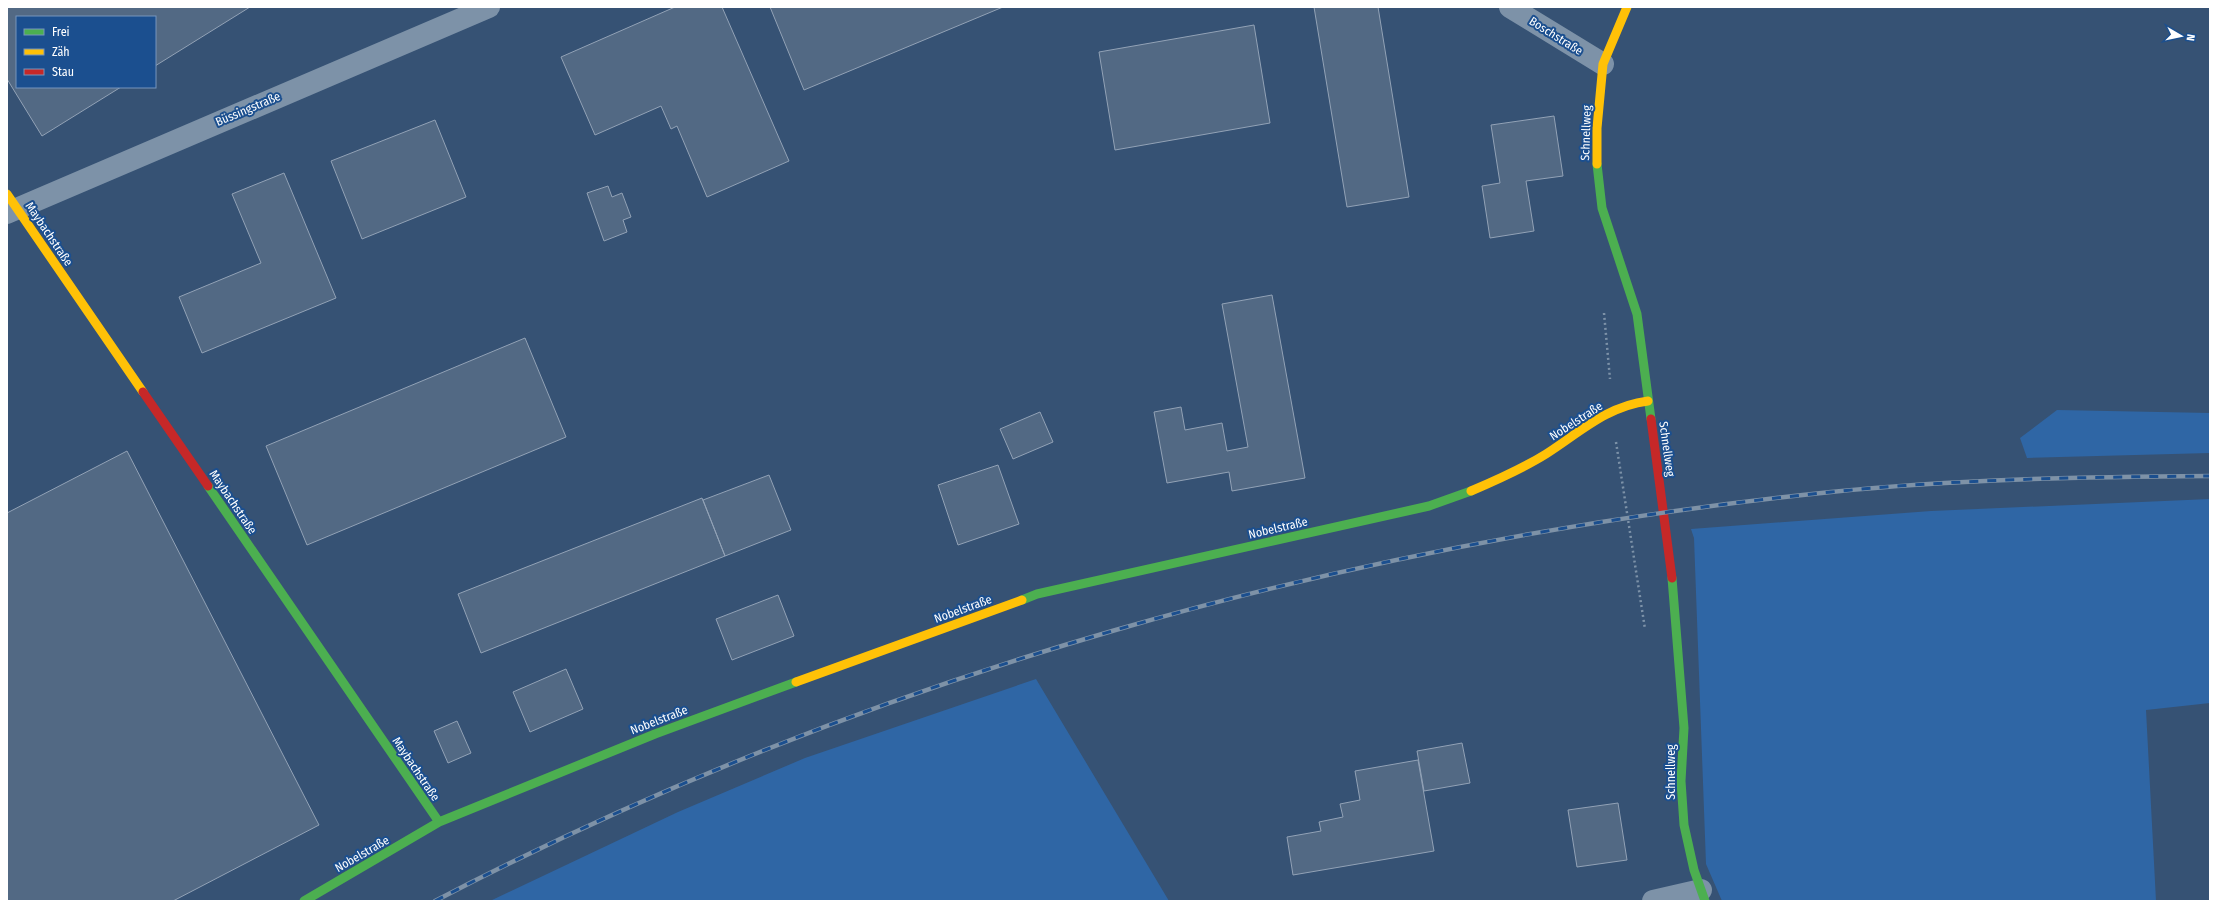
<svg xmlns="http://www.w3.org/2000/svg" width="2217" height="908" viewBox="0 0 2217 908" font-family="'Fira Sans Condensed',sans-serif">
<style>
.green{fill:#2f66a5}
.building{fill:#526984;stroke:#92a2b6}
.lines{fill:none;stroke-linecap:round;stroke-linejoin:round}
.path{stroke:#7d92a8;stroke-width:2.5;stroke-dasharray:2 3;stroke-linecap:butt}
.street{stroke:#7d92a8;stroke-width:22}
.fast{stroke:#4caf50;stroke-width:9}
.slow{stroke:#ffc107;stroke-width:9}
.jam{stroke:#c62828;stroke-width:9}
.rail-casing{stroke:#7e92a7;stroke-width:4.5}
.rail{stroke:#1b4f8f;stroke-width:3;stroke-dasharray:9;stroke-linecap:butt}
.labels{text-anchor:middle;stroke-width:4;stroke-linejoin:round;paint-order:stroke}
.street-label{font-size:12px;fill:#fff;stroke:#1b4f8f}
</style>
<rect width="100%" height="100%" fill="#365274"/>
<path class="green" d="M2057 410 2210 413V453L2027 458 2020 438Z
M2210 499V703L2146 710 2156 901H1722L1706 864 1694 538 1691 529 1931 511Z
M1036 679 1169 901H490L678 812 805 758Z"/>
<path class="building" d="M7 7H250L155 66V17H17V87H121L42 136 7 79Z
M675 7H722L789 161 707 197 677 126 671 129 661 106 595 135 561 57Z
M770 7H1003L804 90Z
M1314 7H1378L1409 197 1347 207Z
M1254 25 1270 123 1115 150 1099 52Z
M1554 116 1563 176 1526 181 1534 231 1490 238 1482 186 1500 183 1491 125Z
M435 120 466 197 362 239 331 161Z
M284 173 336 298 202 353 179 297 261 263 232 194Z
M608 186 612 197 622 193 631 217 623 220 627 232 604 241 587 193Z
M1272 295 1305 478 1232 491 1229 472 1167 483 1154 412 1181 407 1185 430 1222 423 1227 451 1248 447 1222 304Z
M525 338 566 437 307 545 266 446Z
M1040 412 1053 442 1013 459 1000 429Z
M127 451 319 825 173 901H7V513Z
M998 465 1019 524 958 545 938 485Z
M769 475 791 530 725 556 703 500Z
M702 498 725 556 481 653 458 594Z
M778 595 794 636 732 660 716 619Z
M566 669 583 709 530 732 513 692Z
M457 721 471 753 448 763 434 731Z
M1462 743 1470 783 1424 791 1417 751Z
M1418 760 1434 851 1293 875 1287 837 1321 831 1319 822 1343 817 1340 804 1360 800 1355 771Z
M1618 803 1627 860 1577 867 1568 810Z"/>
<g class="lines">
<path class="path" d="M1604 313 1610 379
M1616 442 1645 629"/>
<path class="street" d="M1510 7 1603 64
M7 213 489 7
M1653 901 1701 890"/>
<path class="fast" d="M1597 164 1602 208 1637 314 1651 419
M208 486 439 822
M1672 578 1684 728 1681 781 1684 825 1694 870 1705 901
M1022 600 1037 594 1429 506 1471 491
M304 901 439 822 655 734 796 682"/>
<path class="slow" d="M1597 164V128L1603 64 1627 7
M7 194 143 392
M1471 491C1497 480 1522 469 1546 454 1579 433 1607 406 1648 401
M796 682 1022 600"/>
<path class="jam" d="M143 392 208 486
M1651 419 1672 578"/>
<g class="rail-casing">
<path id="rail" d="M435 901C869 675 1346 542 1831 492 1957 479 2084 477 2210 476"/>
</g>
<use href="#rail" class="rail"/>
</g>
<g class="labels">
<g class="street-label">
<text transform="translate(1556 36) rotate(32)" y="4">Boschstraße</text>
<text transform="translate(248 109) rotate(-23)" y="4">Büssingstraße</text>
<text transform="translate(1586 133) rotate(-88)" y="4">Schnellweg</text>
<text transform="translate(49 234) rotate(56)" y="4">Maybachstraße</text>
<text transform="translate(1576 421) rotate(-33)" y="4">Nobelstraße</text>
<text transform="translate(1667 449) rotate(82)" y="4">Schnellweg</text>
<text transform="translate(233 502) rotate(56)" y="4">Maybachstraße</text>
<text transform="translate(1278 528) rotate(-13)" y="4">Nobelstraße</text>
<text transform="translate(963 609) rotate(-20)" y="4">Nobelstraße</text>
<text transform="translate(659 720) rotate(-21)" y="4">Nobelstraße</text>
<text transform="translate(416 769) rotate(56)" y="4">Maybachstraße</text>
<text transform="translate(1671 772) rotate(-90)" y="4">Schnellweg</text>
<text transform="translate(362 854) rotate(-30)" y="4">Nobelstraße</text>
</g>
</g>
<rect width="2217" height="908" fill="none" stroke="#ffffff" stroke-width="16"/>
<rect x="16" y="16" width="140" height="72" fill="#1b4f8f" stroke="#7695bc"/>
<rect x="24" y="29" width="20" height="6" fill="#4caf50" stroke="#7695bc"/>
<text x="52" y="36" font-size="12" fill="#ffffff">Frei</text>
<rect x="24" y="49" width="20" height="6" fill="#ffc107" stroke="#7695bc"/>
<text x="52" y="56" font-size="12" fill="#ffffff">Zäh</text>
<rect x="24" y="69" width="20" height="6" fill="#c62828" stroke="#7695bc"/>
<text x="52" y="76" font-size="12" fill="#ffffff">Stau</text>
<g transform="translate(2181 36) rotate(99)" stroke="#1b4f8f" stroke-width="3" paint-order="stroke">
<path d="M0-3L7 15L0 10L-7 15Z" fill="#ffffff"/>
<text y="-6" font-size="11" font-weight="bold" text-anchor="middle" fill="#ffffff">N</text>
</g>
</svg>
